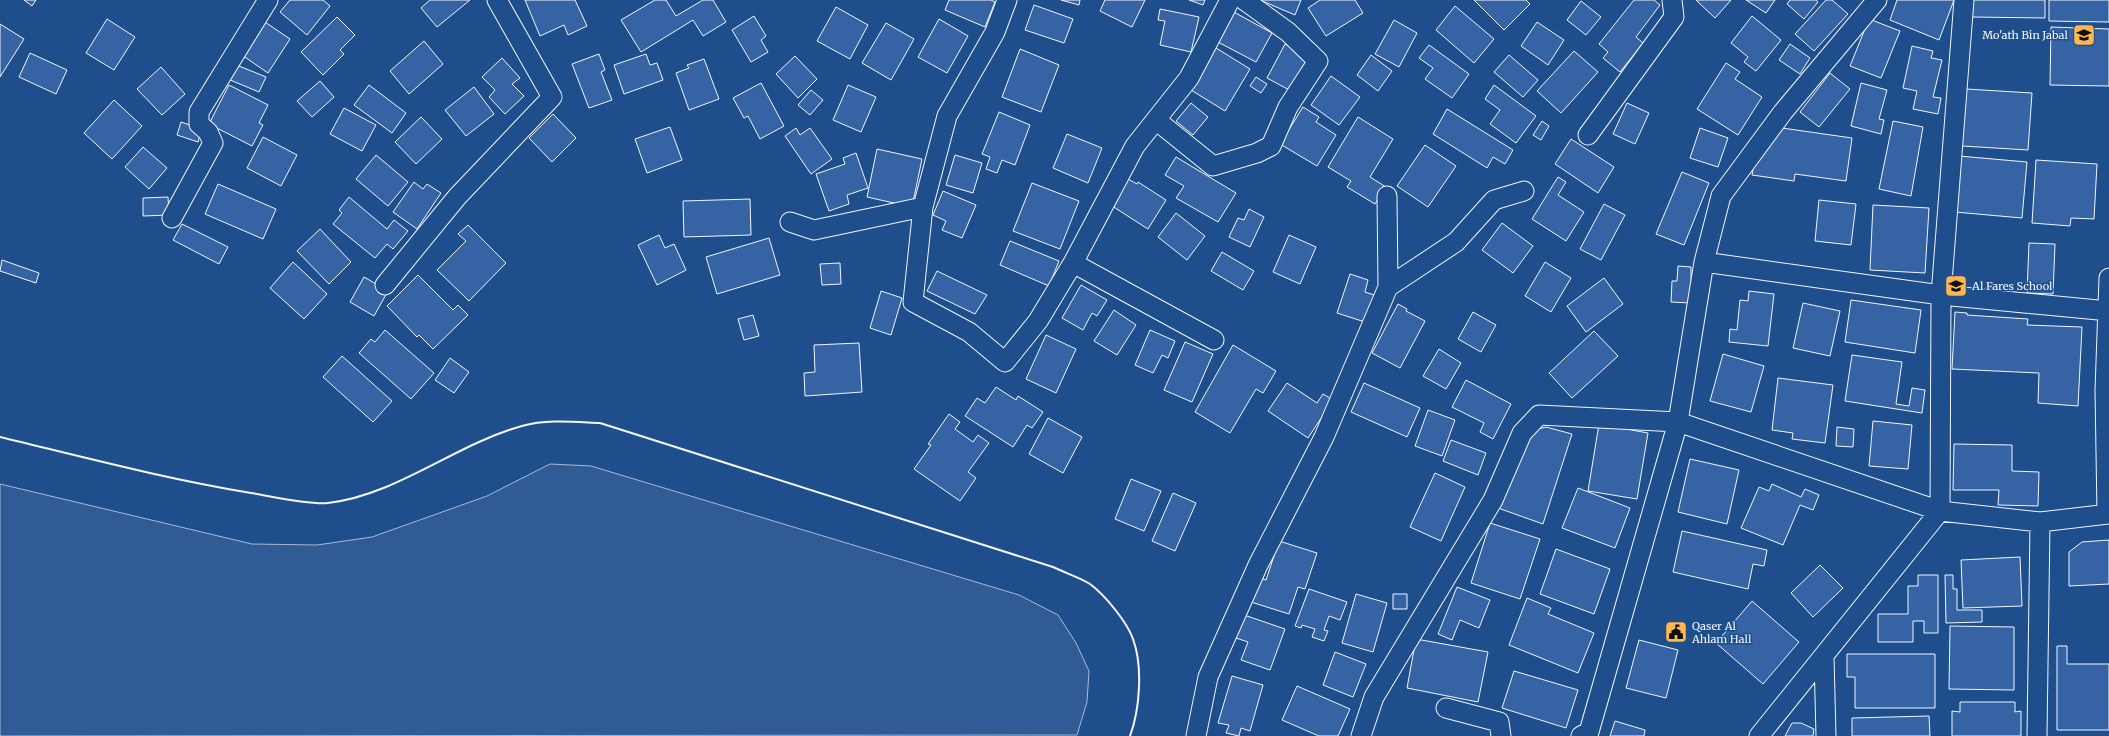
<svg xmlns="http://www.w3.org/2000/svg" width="2109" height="736" viewBox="0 0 2109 736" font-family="Merriweather,serif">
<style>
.built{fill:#305b95;stroke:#a8bbd7}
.building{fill:#3563a3;stroke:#f2f6ff}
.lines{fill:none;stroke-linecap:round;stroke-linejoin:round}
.minor-casing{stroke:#f2f6ff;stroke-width:21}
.minor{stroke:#1f4e8c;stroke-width:19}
.wall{stroke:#f2f6ff;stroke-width:2}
.labels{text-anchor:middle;stroke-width:3;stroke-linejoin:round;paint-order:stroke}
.poi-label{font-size:11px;fill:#f2f6ff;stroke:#1f4e8c;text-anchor:start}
</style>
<rect width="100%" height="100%" fill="#1f4e8c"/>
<path class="built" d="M550 464 591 466 1019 595 1058 615 1076 643 1089 671 1087 702 1077 735 0 736V484L252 544 317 545 372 537 487 496Z"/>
<path class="building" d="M24 0H36L32 6Z
M290 0H323L330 6 307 35 280 12Z
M430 0H470L437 27 421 8Z
M525 0H575L587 26 568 35 564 25 540 36Z
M655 0H666L676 16 703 0H713L726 22 703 36 693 20 641 52 621 20Z
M949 0H991L995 2 985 27 945 10Z
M1061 0H1080L1079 5Z
M1105 0H1145L1132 27 1100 11Z
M1189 0H1205L1203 5Z
M1260 0H1301L1295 15Z
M1320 0H1355L1363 13 1326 36 1308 8Z
M1474 0H1526L1530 4 1504 30Z
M1634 0H1654L1660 5 1636 37 1643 43 1620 72 1603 58 1608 52 1599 44Z
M1696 0H1731L1715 18Z
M1746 0H1775L1766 13Z
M1790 0H1816L1818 2 1804 19 1787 4Z
M1826 0H1832L1848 14 1814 51 1795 34Z
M1897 0H1954L1939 40 1890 20Z
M1972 0H2045V18L1972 17Z
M2049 0H2109V22L2049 21Z
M1581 1 1601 17 1586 35 1567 20Z
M1034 5 1073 19 1064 43 1025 30Z
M1455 6 1494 39 1474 63 1436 30Z
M836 7 868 25 850 59 817 41Z
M1160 9 1199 17 1191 52 1160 45 1165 21 1158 20Z
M1232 11 1272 33 1256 62 1216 41Z
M754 16 766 36 761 40 768 52 751 62 732 30Z
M1752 16 1781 40 1756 71 1744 62 1748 57 1731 43Z
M337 17 355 35 340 50 344 54 323 75 301 52Z
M259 18 290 39 268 73 236 51Z
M107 19 135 37 114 70 86 53Z
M939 19 968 36 947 73 918 57Z
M1869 19 1900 31 1881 78 1850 66Z
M1394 20 1417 33 1399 67 1375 54Z
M1537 22 1564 40 1548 65 1521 46Z
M886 23 914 39 891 80 862 63Z
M0 24 24 39 0 77Z
M2051 27 2109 29V86L2050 85Z
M424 41 443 64 409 94 390 71Z
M1285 44 1310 58 1293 92 1267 78Z
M1790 44 1810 58 1800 74 1779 60Z
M1429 45 1469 74 1452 98 1425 79 1433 68 1419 58Z
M1912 46 1933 51 1931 58 1942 60 1933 97 1941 98 1938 114 1913 109 1917 91 1903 88Z
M1216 48 1250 69 1225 111 1191 90Z
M1020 49 1059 65 1041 112 1002 97Z
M1574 51 1598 72 1561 113 1537 91Z
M30 53 67 70 56 94 19 77Z
M599 54 605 70 601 72 612 100 589 108 572 64Z
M646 54 650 65 657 63 663 80 624 94 614 65Z
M1371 55 1392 71 1378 91 1357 75Z
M1509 55 1538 80 1523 97 1494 72Z
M795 56 817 79 798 98 776 74Z
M502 58 520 78 512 84 524 96 505 114 489 97 495 90 482 77Z
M704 59 719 99 689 110 676 73 689 68 687 65Z
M229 62 266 77 259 92 223 77Z
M1726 63 1740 72 1735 79 1762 97 1738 135 1697 109Z
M161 67 185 94 162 115 137 89Z
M1830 73 1850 89 1819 127 1800 112Z
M1331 76 1360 97 1339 125 1311 105Z
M1256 77 1267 84 1261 93 1250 86Z
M320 81 334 97 312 117 297 101Z
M761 83 784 126 760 139 748 116 744 118 733 98Z
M1861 83 1887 90 1879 119 1884 120 1881 134 1851 126Z
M229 85 268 105 259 123 263 125 252 146 209 124Z
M369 85 406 113 392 133 354 105Z
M848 85 876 97 861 132 833 120Z
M1494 85 1536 116 1516 143 1490 124 1500 110 1485 99Z
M474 87 494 114 466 136 445 110Z
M1966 89 2032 93 2028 150 1962 146Z
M811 90 823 100 810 115 798 105Z
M114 100 142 126 112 159 84 133Z
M1191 103 1208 117 1193 135 1176 121Z
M1627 103 1649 113 1635 144 1613 134Z
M1303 107 1319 117 1316 122 1336 135 1317 166 1280 144Z
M344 108 376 125 362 151 330 134Z
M1447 109 1513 150 1505 164 1493 157 1487 168 1433 134Z
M999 112 1030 125 1015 165 1002 160 997 173 986 169 990 157 982 154Z
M553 114 576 138 552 162 529 138Z
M421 117 442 139 416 164 395 142Z
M1358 117 1393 139 1370 177 1386 187 1375 204 1347 187 1351 181 1328 167Z
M1542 121 1549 126 1541 140 1533 135Z
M1893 121 1923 127 1911 196 1879 189Z
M181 122 202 129 198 142 177 135Z
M670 127 682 160 647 173 635 139Z
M796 128 800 135 810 128 832 159 811 174 785 136Z
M1700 128 1728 138 1718 167 1690 158Z
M1782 128 1852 138 1846 181 1795 174 1794 181 1752 175 1754 162Z
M1067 134 1102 148 1088 183 1053 168Z
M263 137 297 155 281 186 247 168Z
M1571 139 1614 167 1598 193 1555 164Z
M1425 145 1456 166 1428 207 1397 186Z
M143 147 167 168 149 189 125 167Z
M877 149 922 159 912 207 867 197Z
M856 153 868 188 847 195 849 204 829 211 816 174 845 164 843 158Z
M376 155 408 182 388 206 356 179Z
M955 155 982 163 973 193 946 185Z
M1959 156 2027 162 2022 218 1955 212Z
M1176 157 1236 193 1218 222 1176 198 1184 186 1165 175Z
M2036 160 2097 164 2094 219 2071 218 2070 226 2032 223Z
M1682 172 1709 183 1684 245 1656 234Z
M1558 177 1566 182 1558 195 1584 212 1566 241 1532 219Z
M1126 178 1137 184 1138 182 1166 200 1148 229 1109 204Z
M414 182 423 189 427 184 441 193 417 229 393 212Z
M1032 183 1079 201 1060 249 1013 231Z
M218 184 276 209 263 239 205 214Z
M943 191 976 205 962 238 942 230 946 221 933 215Z
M168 197 169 215 143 216V198Z
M349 197 387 229 394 220 408 231 393 249 387 244 375 258 333 224 342 213 339 210Z
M750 199 751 235 684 237 683 201Z
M1819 200 1856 204 1851 245 1815 241Z
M1604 204 1625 215 1601 260 1580 249Z
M1873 205 1929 208 1925 273 1870 270Z
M1249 209 1264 217 1250 247 1229 237 1238 218 1244 220Z
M1176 213 1205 236 1187 260 1158 237Z
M1502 223 1533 246 1513 273 1482 250Z
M182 224 228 247 219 264 173 240Z
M468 225 506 263 469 301 437 270 466 241 458 234Z
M320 229 351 262 329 284 297 251Z
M659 235 665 248 674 244 686 270 657 285 638 245Z
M1289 235 1316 247 1300 284 1273 272Z
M769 238 780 275 717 294 706 257Z
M1010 241 1059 261 1049 286 1000 265Z
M2029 243 2055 244 2053 294 2027 293Z
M1222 252 1254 271 1243 290 1211 271Z
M2 260 39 273 36 283 0 271Z
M293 262 327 294 304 319 270 288Z
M1545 262 1571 278 1551 312 1525 296Z
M840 263 841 284 822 285 820 264Z
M1678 266 1691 267V303L1671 302 1672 281H1677Z
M937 271 987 295 975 314 927 291Z
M1350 274 1368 280 1365 292 1377 296 1368 323 1337 313Z
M418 275 453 310 458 305 468 315 433 349 419 335 417 337 387 306Z
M364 277 388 291 374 316 350 302Z
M1604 278 1623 304 1586 332 1567 306Z
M1081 285 1107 300 1097 316 1092 313 1083 330 1062 318Z
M881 291 902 298 891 335 870 328Z
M1749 291 1774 294 1768 346 1729 342 1730 329 1737 330 1740 300 1748 301Z
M1851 300 1921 310 1915 353 1845 342Z
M1803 303 1840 311 1830 356 1793 348Z
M1398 304 1407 309 1406 311 1425 321 1400 368 1372 353Z
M1114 310 1136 325 1117 355 1094 341Z
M1473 312 1496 325 1481 352 1458 339Z
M1955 312 1967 313V315L2028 319 2027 325 2082 327 2078 406 2038 403 2039 373 1952 369Z
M753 315 759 336 744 340 738 319Z
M385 330 434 373 411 399 359 353 371 339 375 342Z
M1150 330 1175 341 1168 358 1162 355 1153 373 1135 365Z
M1594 331 1618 356 1572 398 1549 373Z
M1046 335 1076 349 1056 393 1026 379Z
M1185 342 1213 354 1192 402 1164 390Z
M859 343 862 392 805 396 804 373 815 372 814 345Z
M1233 345 1276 371 1263 393 1256 389 1230 433 1195 412Z
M1439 349 1461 363 1446 389 1423 376Z
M1723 354 1764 366 1751 412 1710 401Z
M1852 355 1902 362 1896 404 1909 406 1912 388 1925 390 1922 413 1845 401Z
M342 356 392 401 373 422 323 377Z
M450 358 469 372 454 393 435 380Z
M1778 378 1833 385 1825 443 1792 439 1793 433 1772 430Z
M1466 380 1511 404 1493 439 1480 432 1484 423 1452 407Z
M1287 383 1317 403 1323 394 1333 400 1308 438 1268 411Z
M1364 383 1420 408 1407 437 1351 412Z
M996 387 1016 400 1018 396 1043 412 1032 428 1027 425 1013 447 965 416 977 398 985 403Z
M1428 410 1455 420 1442 456 1415 446Z
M949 414 960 422 955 429 973 442 978 435 989 443 968 472 976 478 960 501 914 469 931 445 928 444Z
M1048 418 1082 437 1063 473 1029 454Z
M1873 421 1912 425 1908 469 1869 466Z
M1599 424 1648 433 1637 499 1588 491Z
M1546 427 1572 434 1543 524 1498 508 1524 449 1534 430Z
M1837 427 1854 429 1853 447 1836 446Z
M1451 440 1486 453 1478 475 1443 461Z
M1954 444 2012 445V471L2039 472 2038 506 1998 505 1999 490H1953Z
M1690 459 1739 470 1727 524 1678 512Z
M1435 473 1465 487 1441 541 1410 527Z
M1131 479 1161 491 1144 531 1115 519Z
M1772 484 1801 497 1805 489 1819 495 1813 510 1800 505 1783 545 1741 528 1759 487 1769 491Z
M1578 488 1630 508 1615 548 1562 528Z
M1173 493 1196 503 1175 551 1152 541Z
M1490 523 1540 539 1520 599 1471 583Z
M1682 531 1767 550 1764 566 1753 564 1748 589 1673 572Z
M2109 540V584L2069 586V552L2082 542Z
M1279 541 1317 553 1305 589 1298 587 1289 614 1251 602 1259 578 1266 580Z
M1556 549 1610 569 1594 614 1540 594Z
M2020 557 2022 606 1963 608 1961 560Z
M1820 565 1843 588 1813 617 1791 593Z
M1918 575H1938V633H1924V621H1913V642H1878V614H1908V586H1918Z
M1945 575H1953V589H1957V610H1982V622L1946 623Z
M1457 587 1490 600 1479 628 1460 620 1452 640 1438 634Z
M1309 589 1347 602 1340 620 1329 616 1324 630 1328 631 1324 641 1312 637 1315 629 1302 625 1301 628 1295 626Z
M1356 594 1387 603 1373 652 1342 643Z
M1393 594H1407V609H1393Z
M1527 598 1551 608 1548 614 1594 633 1578 673 1509 645Z
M1752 601 1799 642 1763 684 1716 643Z
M1244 615 1285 629 1270 670 1241 660 1248 642 1236 638Z
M1950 626 2014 627V690L1949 689Z
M1416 639 1488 652 1478 702 1407 688Z
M1639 640 1678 650 1666 698 1626 688Z
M2057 646H2067V664H2109V730H2057Z
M1335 652 1366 664 1353 697 1323 685Z
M1847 654H1935V708H1855V677H1847Z
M1514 671 1578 690 1566 728 1502 708Z
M1232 676 1263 685 1250 731 1241 728 1239 736 1226 733 1229 725 1218 723Z
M1297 686 1350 709 1338 736H1319L1282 720Z
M1960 702H2015V712L2021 711V736H1952V711L1960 712Z
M1929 716 1930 736H1852V718Z
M1615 721 1645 730 1644 736H1610Z
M1792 723H1801L1814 729 1813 736H1785Z"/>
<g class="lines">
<g class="minor-casing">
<path id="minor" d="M1007 0 995 32 947 116 923 207 913 302 969 332 1005 362 1038 321 1073 263 1135 146 1189 78 1230 0
M1156 120 1213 166 1257 153 1271 146 1288 107 1318 61 1288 32 1244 0
M1588 135 1674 17 1672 0
M172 218 213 143 208 132 199 124V112L268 0
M790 222 814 230 923 207
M1704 262 1941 295 2109 311
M1073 263 1214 340
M385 285 457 197 552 97 497 0
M1388 287 1456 242 1494 200 1524 191
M2107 514 2105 390 2109 278
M1824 656 1826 736
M1446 708 1499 722 1501 736
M1196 736 1208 677 1258 565 1324 437 1388 287 1387 196
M1361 736 1374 697 1493 500 1522 433 1539 415 1678 422 1940 511 2040 522 2109 514
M1581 736 1589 732 1678 422 1704 262 1721 196 1783 112 1877 0
M1759 736 1940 511 1941 295 1964 0
M2037 736 2040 522"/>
</g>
<use href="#minor" class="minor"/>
<path class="wall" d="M0 437C83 457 166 479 251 493 270 496 309 505 328 503 397 495 456 444 522 426 547 419 575 422 600 423L1053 567C1065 573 1079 577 1090 584 1105 595 1127 622 1133 639 1143 666 1140 709 1130 736"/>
</g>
<defs>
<g id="school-square" transform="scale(1.15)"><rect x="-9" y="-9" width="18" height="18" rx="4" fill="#ffb74d" stroke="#1f4e8c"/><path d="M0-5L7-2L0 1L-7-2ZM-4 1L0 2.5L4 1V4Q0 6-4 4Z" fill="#111"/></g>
<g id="civic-square" transform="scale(1.15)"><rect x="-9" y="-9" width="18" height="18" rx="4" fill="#ffb74d" stroke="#1f4e8c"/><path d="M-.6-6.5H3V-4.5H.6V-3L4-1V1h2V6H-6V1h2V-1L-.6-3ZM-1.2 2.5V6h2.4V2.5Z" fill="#111"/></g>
</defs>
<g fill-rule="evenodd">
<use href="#school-square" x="2084" y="35"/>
<use href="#school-square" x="1956" y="286"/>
<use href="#civic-square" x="1676" y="632"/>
</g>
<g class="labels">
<g class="poi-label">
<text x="2068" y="39" text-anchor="end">Mo'ath Bin Jabal</text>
<text x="1972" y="290">Al Fares School</text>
<text x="1692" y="630">Qaser Al<tspan x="1692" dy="13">Ahlam Hall</tspan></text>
</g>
</g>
</svg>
